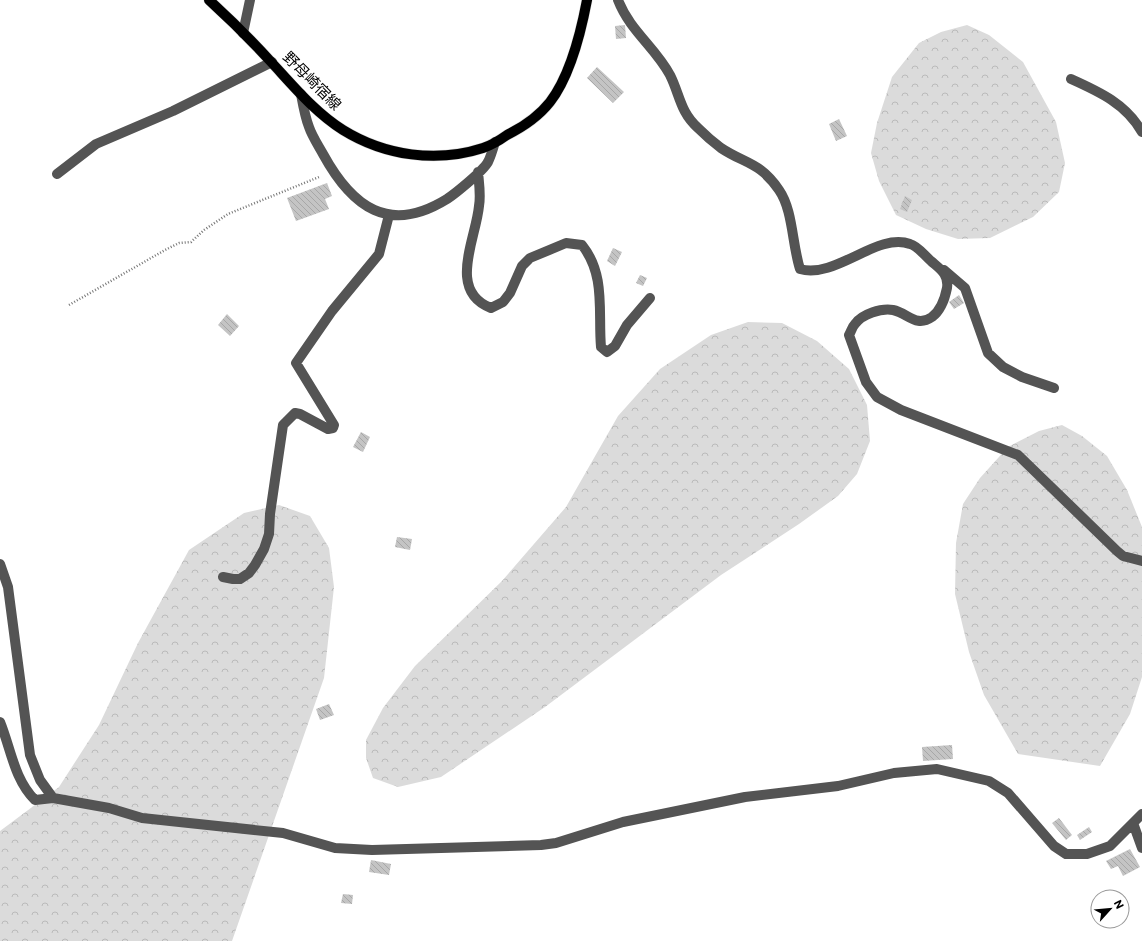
<svg xmlns="http://www.w3.org/2000/svg" width="1142" height="941" viewBox="0 0 1142 941" font-family="Commissioner,'Noto Sans JP',sans-serif">
<style>
.forest{fill:url(#forest-crowns)}
.building{fill:url(#building-back-hatch)}
.lines{fill:none;stroke-linecap:round;stroke-linejoin:round}
.major-casing{stroke:#dbdbdb;stroke-width:11}
.path{stroke:#767676;stroke-width:2.5;stroke-dasharray:1 2;stroke-linecap:butt}
.minor{stroke:#545454;stroke-width:10}
.major{stroke:#000;stroke-width:10}
.labels{text-anchor:middle;stroke-width:3;stroke-linejoin:round;paint-order:stroke}
.street-label{font-size:15px;fill:#000;stroke:#fff}
</style>
<defs>
<pattern id="forest-crowns" width="20" height="18" patternUnits="userSpaceOnUse"><rect width="20" height="18" fill="#dbdbdb"/><path d="M2 6a3 3 0 1 1 6 0M12 15a3 3 0 1 1 6 0" fill="none" stroke="#bababa"/></pattern>
<pattern id="building-back-hatch" width="6" height="6" patternUnits="userSpaceOnUse"><rect width="6" height="6" fill="#c4c4c4"/><path d="M-1 5l2 2M0 0l6 6M5-1l2 2" fill="none" stroke="#a7a7a7"/></pattern>
</defs>
<rect width="100%" height="100%" fill="#fff"/>
<path class="forest" d="M967 25 989 35 1023 62 1056 122 1065 163 1059 192 1033 217 990 238 958 239 926 229 896 215 879 181 871 153 877 123 892 77 919 43 941 32Z
M748 322 782 323 817 341 849 369 867 405 870 441 857 474 838 496 799 524 721 575 545 707 441 777 398 787 373 778 366 758V740L383 708 415 666 502 581 566 507 618 416 660 369 711 335Z
M1062 425 1082 436 1107 456 1127 490 1142 527V677L1130 714 1100 766 1018 754 984 695 969 652 955 594 956 543 963 504 980 478 1008 447 1039 431Z
M279 505 310 516 329 548 334 587 324 678 232 941H0V831L59 787 99 725 138 643 189 550 244 513Z"/>
<path class="building" d="M625 25 626 38 616 39 615 26Z
M597 67 624 92 613 103 587 78Z
M839 119 847 136 836 141 829 124Z
M327 183 332 196 325 199 329 209 296 221 287 198Z
M905 196 912 200 907 212 900 209Z
M613 248 622 252 615 266 607 261Z
M640 275 647 278 643 286 636 283Z
M959 295 964 303 954 309 949 302Z
M227 314 239 326 230 336 218 325Z
M361 432 370 437 363 452 353 447Z
M397 537 412 539 410 550 395 547Z
M329 704 334 715 320 720 316 709Z
M952 745 953 759 923 761 922 747Z
M1059 818 1072 835 1066 840 1052 823Z
M1089 827 1092 832 1080 840 1077 835Z
M1130 849 1140 867 1123 876 1118 866 1111 869 1106 861Z
M371 860 391 864 389 875 369 872Z
M343 894 353 895 352 904 341 903Z"/>
<g class="lines">
<g class="major-casing">
<path id="major" d="M209 0C231 20 253 42 273 64 295 88 316 113 343 130 385 156 437 163 483 148 492 145 500 140 507 135 523 127 539 116 550 102 570 76 581 32 587 0"/>
</g>
<path class="path" d="M69 305 165 250 179 243 191 242 204 230 228 214 319 177"/>
<path class="minor" d="M618 0C630 31 655 47 670 75 680 95 680 112 698 128 705 135 713 142 721 148 745 164 760 162 779 190 793 210 792 244 800 269 836 279 877 232 910 244 918 246 925 256 931 261 940 269 949 274 947 288 945 298 940 311 932 317 916 328 908 313 893 310 881 308 862 314 855 324 852 327 851 332 849 335L866 382 877 397 901 410 1018 455 1117 551 1123 556 1142 561
M243 33 250 0
M1071 79C1100 92 1126 104 1142 132
M301 94C303 105 305 117 309 127 312 136 318 145 323 154 352 207 389 235 447 199 456 193 483 171 488 162 491 156 493 149 495 142
M478 172C479 183 481 195 479 206 476 239 447 291 491 308L503 302 510 293 522 266 530 258 566 243 582 245C606 275 598 312 601 347L607 352 615 346 627 325 650 298
M57 174 96 144 173 111 272 62
M944 270 965 288 988 353 1003 367 1022 377 1054 388
M0 564 8 587 30 755 40 780 53 798 109 808 142 818 283 833 335 848 372 850 541 845 556 843 623 822 745 797 838 786 894 773 937 769 989 781 1008 793 1054 846 1066 854H1087L1110 846 1142 814
M223 577 233 579H240L249 573 255 565 264 549 269 534 270 514 283 425 295 413 300 414 328 429 333 428 334 425 296 363 332 311 379 254 389 215
M0 722C11 749 14 779 35 800L53 798
M1133 823 1142 848"/>
<use href="#major" class="major"/>
</g>
<g class="labels">
<g class="street-label">
<text transform="translate(312 81) rotate(45)" y="5">野母崎宿線</text>
</g>
</g>
<g transform="translate(1110 909) rotate(63)"><circle r="19" fill="#ffffff" stroke="#999999"/>
<path d="M0-3L7 15L0 10L-7 15Z" fill="#000000"/>
<text y="-6" font-size="11" font-weight="bold" text-anchor="middle" fill="#000000">N</text>
</g>
</svg>
